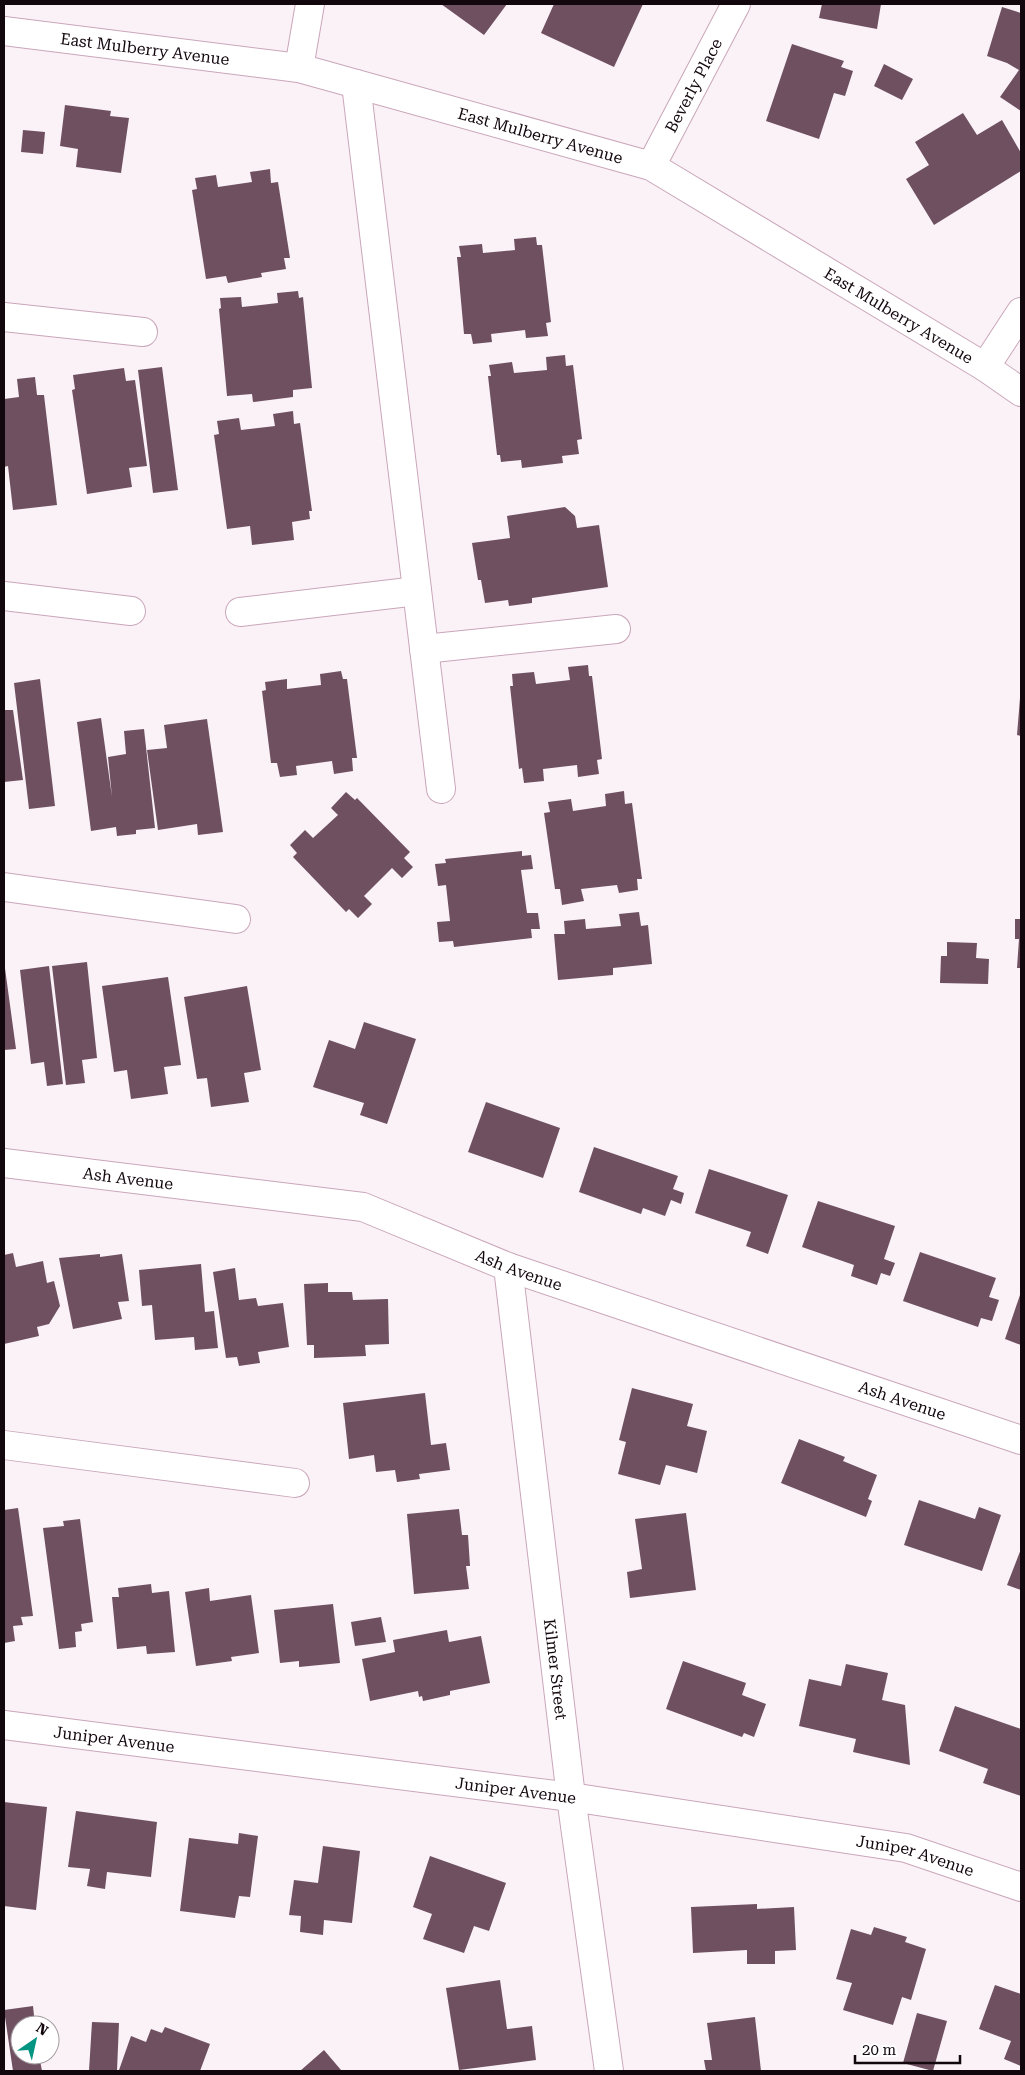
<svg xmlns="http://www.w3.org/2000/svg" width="1025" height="2075" viewBox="0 0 1025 2075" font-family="'Roboto Serif',serif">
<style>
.building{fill:#6f5061}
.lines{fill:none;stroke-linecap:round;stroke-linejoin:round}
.minor-casing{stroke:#caa6ba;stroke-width:30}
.minor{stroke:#fff;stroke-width:28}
.labels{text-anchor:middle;stroke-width:5;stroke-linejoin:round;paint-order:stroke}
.street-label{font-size:16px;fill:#13070e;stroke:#fff}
</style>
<rect width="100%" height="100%" fill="#faf2f7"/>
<path class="building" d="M441 4H507L484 35Z
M554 4H643L614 67 541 33Z
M822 4H881L877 29 819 18Z
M1002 7 1021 13V111L1000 97 1019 70 1007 63 987 56Z
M792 44 844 61 841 67 853 71 845 96 834 93 819 139 766 121Z
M884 64 913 79 902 100 874 86Z
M65 105 111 111 110 116 129 118 121 173 76 167 78 149 60 146Z
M963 113 977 135 1002 120 1021 153V171L934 225 906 179 929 165 915 142Z
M23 130 45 132 43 154 21 152Z
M270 169 271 183 278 182 290 258H284L286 269 261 273 262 277 228 283 226 276 206 279 192 190 197 189 195 178 216 175 218 187 252 182 250 172Z
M536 237 537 245H542L551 322 546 323 548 336 526 338 525 330 491 334 492 342 473 344 471 334H464L457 257H461L459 246 482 244 483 253 515 250 514 239Z
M298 291 299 298 303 297 312 388 293 390V397L253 402 252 394 227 396 219 309 221 308 220 298 241 297 242 307 278 303 277 293Z
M565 355 566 366 573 365 582 439 577 440 579 454 562 456 563 463 522 468 521 460 501 462 500 455H497L488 376H491L489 365 512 362 514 373 547 370 546 357Z
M162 367 178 490 153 493 138 370Z
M124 368 126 381 135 380 147 466 129 468 132 487 87 494 72 390 75 389 73 375Z
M35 377 37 395H44L57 505 13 510 8 466 4 467V399L19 397 17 379Z
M293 411 294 424 300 423 312 511H309L310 519 292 522 294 540 252 545 250 526 227 529 214 435 219 434 217 421 239 418 241 430 275 426 273 414Z
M565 507 575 516 577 528 599 525 608 587 532 598V603L509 606 508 600 485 603 481 580H478L472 543 510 538 507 516Z
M588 665 589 676H592L602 759 597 760 599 774 578 777 577 765 543 769 544 781 524 783 522 768 519 769 510 686H513L512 674 534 672 536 684 570 680 568 667Z
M341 671 343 679H347L357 758H352L353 771 334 774 332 761 296 766 297 775 280 777 277 763H271L262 691 266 690 265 682 287 679V689L321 685 320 674Z
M40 679 55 806 29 809 14 683Z
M1020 698H1021V736L1017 735Z
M4 710H13L23 780 4 782Z
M101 718 112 797 108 757 126 754 124 731 144 729 155 828 136 830V834L117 836 116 827 91 831 77 722Z
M207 719 223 832 198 835 197 824 158 830 147 750 167 748 164 725Z
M624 791 625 804 632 803 642 879H637L638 890 619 893 617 885 581 889 584 901 562 905 560 889H555L544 813 550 812 548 802 571 799 573 811 606 806 605 794Z
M346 792 355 800 357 798 410 852 404 858 413 867 402 878 392 868 364 896 372 904 358 918 349 909 346 912 293 857 297 853 290 845 305 830 313 838 338 815 331 808Z
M522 851V856L531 855 533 869 521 870 527 913H538L540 929H531L532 938 454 947 453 941 439 942 437 922 450 921 446 885 438 886 435 864 446 863 445 859Z
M639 912 641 926 648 925 652 964 613 968V975L558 980 554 934H565L564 921 585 919 586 929 621 926 619 914Z
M1015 919H1021V968H1017L1019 939H1015Z
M947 942 977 943 976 958 989 959 988 984 940 983 941 956H947Z
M4 961 16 1049 4 1050Z
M87 962 97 1058 82 1060 85 1083 66 1085 52 966Z
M49 966 63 1084 47 1086 44 1062 31 1064 20 970Z
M168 977 181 1065 164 1067 168 1094 131 1099 127 1070 114 1072 102 986Z
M247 986 261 1070 244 1073 249 1102 211 1107 207 1078 197 1079 184 997Z
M364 1022 416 1039 387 1124 360 1115 364 1103 313 1087 329 1040 355 1049Z
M486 1102 560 1128 543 1178 468 1152Z
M594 1147 678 1176 673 1189 684 1193 681 1204 671 1200 665 1216 643 1208 641 1214 579 1192Z
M709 1169 788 1195 768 1254 746 1246 751 1232 695 1213Z
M818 1201 895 1226 884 1259 895 1263 890 1276 881 1273 877 1285 851 1276 854 1265 802 1247Z
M920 1252 996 1278 989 1297 999 1300 992 1321 981 1318 978 1327 903 1301Z
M13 1253 16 1267 43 1261 47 1283 54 1281 60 1306 49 1324 37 1327 39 1336 4 1344V1255Z
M100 1254V1257L122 1254 129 1301 118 1302 122 1319 73 1329 59 1258Z
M201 1264 205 1312 214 1311 218 1348 195 1350 194 1337 155 1340 152 1305 142 1306 139 1270Z
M235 1268 239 1300 256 1298 258 1306 283 1303 289 1347 258 1352 260 1363 239 1366 237 1357 226 1358 213 1272Z
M328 1283V1292H352L353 1300 388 1299 389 1344 365 1345 366 1356 314 1358V1345H307L304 1284Z
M1021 1292V1345L1005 1339Z
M632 1388 693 1404 687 1426 707 1431 697 1473 666 1465 660 1485 618 1474 626 1442 619 1440Z
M425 1393 431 1445 446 1443 450 1470 419 1474 420 1479 397 1482 395 1470 376 1472 374 1455 349 1459 343 1403Z
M799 1439 845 1457 843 1461 877 1475 868 1499 872 1501 866 1517 781 1483Z
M919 1500 975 1519 979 1507 1001 1515 982 1571 904 1545Z
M18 1508 33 1616 21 1617 23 1625 13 1626 15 1641 4 1643V1510Z
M459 1509 462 1535H468L470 1566H466L469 1589 414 1594 407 1514Z
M686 1513 696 1590 630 1598 627 1572 642 1569 635 1519Z
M80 1519 93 1622 81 1624 82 1631 75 1632 76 1647 59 1649 43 1528 64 1526 63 1521Z
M1021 1549V1590L1007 1585Z
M151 1584 152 1593 169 1591 175 1652 147 1654 146 1646 117 1649 112 1597H119L118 1588Z
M209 1588 210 1601 251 1595 259 1653 231 1657 232 1661 196 1666 185 1592Z
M333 1604 340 1663 299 1667V1661L280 1663 274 1610Z
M381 1617 386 1642 355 1646 351 1622Z
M447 1630 449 1642 481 1636 490 1683 450 1691V1695L423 1701 422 1696 419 1697 418 1691 370 1701 362 1659 395 1652 393 1640Z
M683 1661 746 1683 742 1695 766 1704 754 1737 744 1733 742 1737 666 1709Z
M846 1664 888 1673 882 1700 905 1705 910 1765 853 1752 856 1739 799 1726 809 1679 841 1686Z
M955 1706 1021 1729V1796L983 1783 988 1769 939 1751Z
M4 1802 47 1807 36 1910 4 1906Z
M76 1811 157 1822 151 1877 107 1872 105 1889 87 1886 90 1869 68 1867Z
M239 1833 258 1836 250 1897 239 1896 235 1918 180 1911 189 1838 238 1844Z
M323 1846 360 1851 352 1923 324 1920 323 1935 300 1932 301 1916 289 1915 294 1880 318 1883Z
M430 1856 506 1883 489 1931 474 1926 464 1953 423 1939 432 1914 413 1907Z
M757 1904V1909L794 1907 796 1950 775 1951V1964H747V1950L693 1953 691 1907Z
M874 1927 907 1937 905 1942 926 1949 911 2000 902 1997 893 2025 843 2010 852 1983 836 1979 851 1929 871 1935Z
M500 1980 507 2029 532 2026 536 2060 459 2070 446 1988Z
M995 1985 1021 1994V2066L1004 2059 1011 2041 979 2029Z
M33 2006 35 2025H20V2055H39L42 2071H13L4 2010Z
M917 2013 947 2021 933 2071 903 2063Z
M755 2017 761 2071H706L704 2060H712L707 2023Z
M92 2022 119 2023 117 2071H89Z
M165 2027 210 2044 200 2071H124L119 2070 131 2036 146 2042 151 2029 162 2033Z
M324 2050 341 2070 340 2071H300Z"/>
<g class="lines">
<g class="minor-casing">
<g id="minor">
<path id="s1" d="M4 31 299 68 651 166 985 367 1021 392"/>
<path d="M299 68 310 4"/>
<path d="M356 84 441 789"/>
<path id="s2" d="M651 166 736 4"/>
<path d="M4 317 143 332"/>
<path d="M985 367 1021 312"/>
<path d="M4 596 131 611"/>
<path d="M240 612 417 591"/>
<path d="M424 649 616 629"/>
<path d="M4 887 236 919"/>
<path id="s3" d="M4 1163 363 1207 508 1267 1021 1440"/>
<path id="s4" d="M508 1267 571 1797 609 2071"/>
<path d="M4 1445 295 1483"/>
<path id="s5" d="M4 1725 571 1797 906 1848 1021 1887"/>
</g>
</g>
<use href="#minor" class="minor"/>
</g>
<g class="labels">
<g class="street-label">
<text dy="6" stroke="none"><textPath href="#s1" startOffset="142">East Mulberry Avenue</textPath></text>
<text dy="6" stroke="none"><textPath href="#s2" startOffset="91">Beverly Place</textPath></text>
<text dy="6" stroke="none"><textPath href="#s1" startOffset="548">East Mulberry Avenue</textPath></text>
<text dy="6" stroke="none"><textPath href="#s1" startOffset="952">East Mulberry Avenue</textPath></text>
<text dy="6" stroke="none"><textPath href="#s3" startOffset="125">Ash Avenue</textPath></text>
<text dy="6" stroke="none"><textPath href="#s3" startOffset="530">Ash Avenue</textPath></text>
<text dy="6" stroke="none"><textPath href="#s3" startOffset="935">Ash Avenue</textPath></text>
<text dy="6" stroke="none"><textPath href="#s4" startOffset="405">Kilmer Street</textPath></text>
<text dy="6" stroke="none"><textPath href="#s5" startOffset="111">Juniper Avenue</textPath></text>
<text dy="6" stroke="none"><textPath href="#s5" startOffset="516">Juniper Avenue</textPath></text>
<text dy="6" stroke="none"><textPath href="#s5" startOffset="921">Juniper Avenue</textPath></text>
</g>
</g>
<rect width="1025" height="2075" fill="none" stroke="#13070e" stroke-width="10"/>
<g transform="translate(35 2040) rotate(34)"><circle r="24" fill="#ffffff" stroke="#a19c9f"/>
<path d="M0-4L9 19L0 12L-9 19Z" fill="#049482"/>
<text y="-8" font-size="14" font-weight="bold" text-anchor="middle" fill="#13070e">N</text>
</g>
<path d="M855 2055v8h105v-8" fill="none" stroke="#13070e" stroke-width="2.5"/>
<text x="862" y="2055" font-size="15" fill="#13070e" stroke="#ffffff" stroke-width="4" paint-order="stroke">20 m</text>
</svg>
